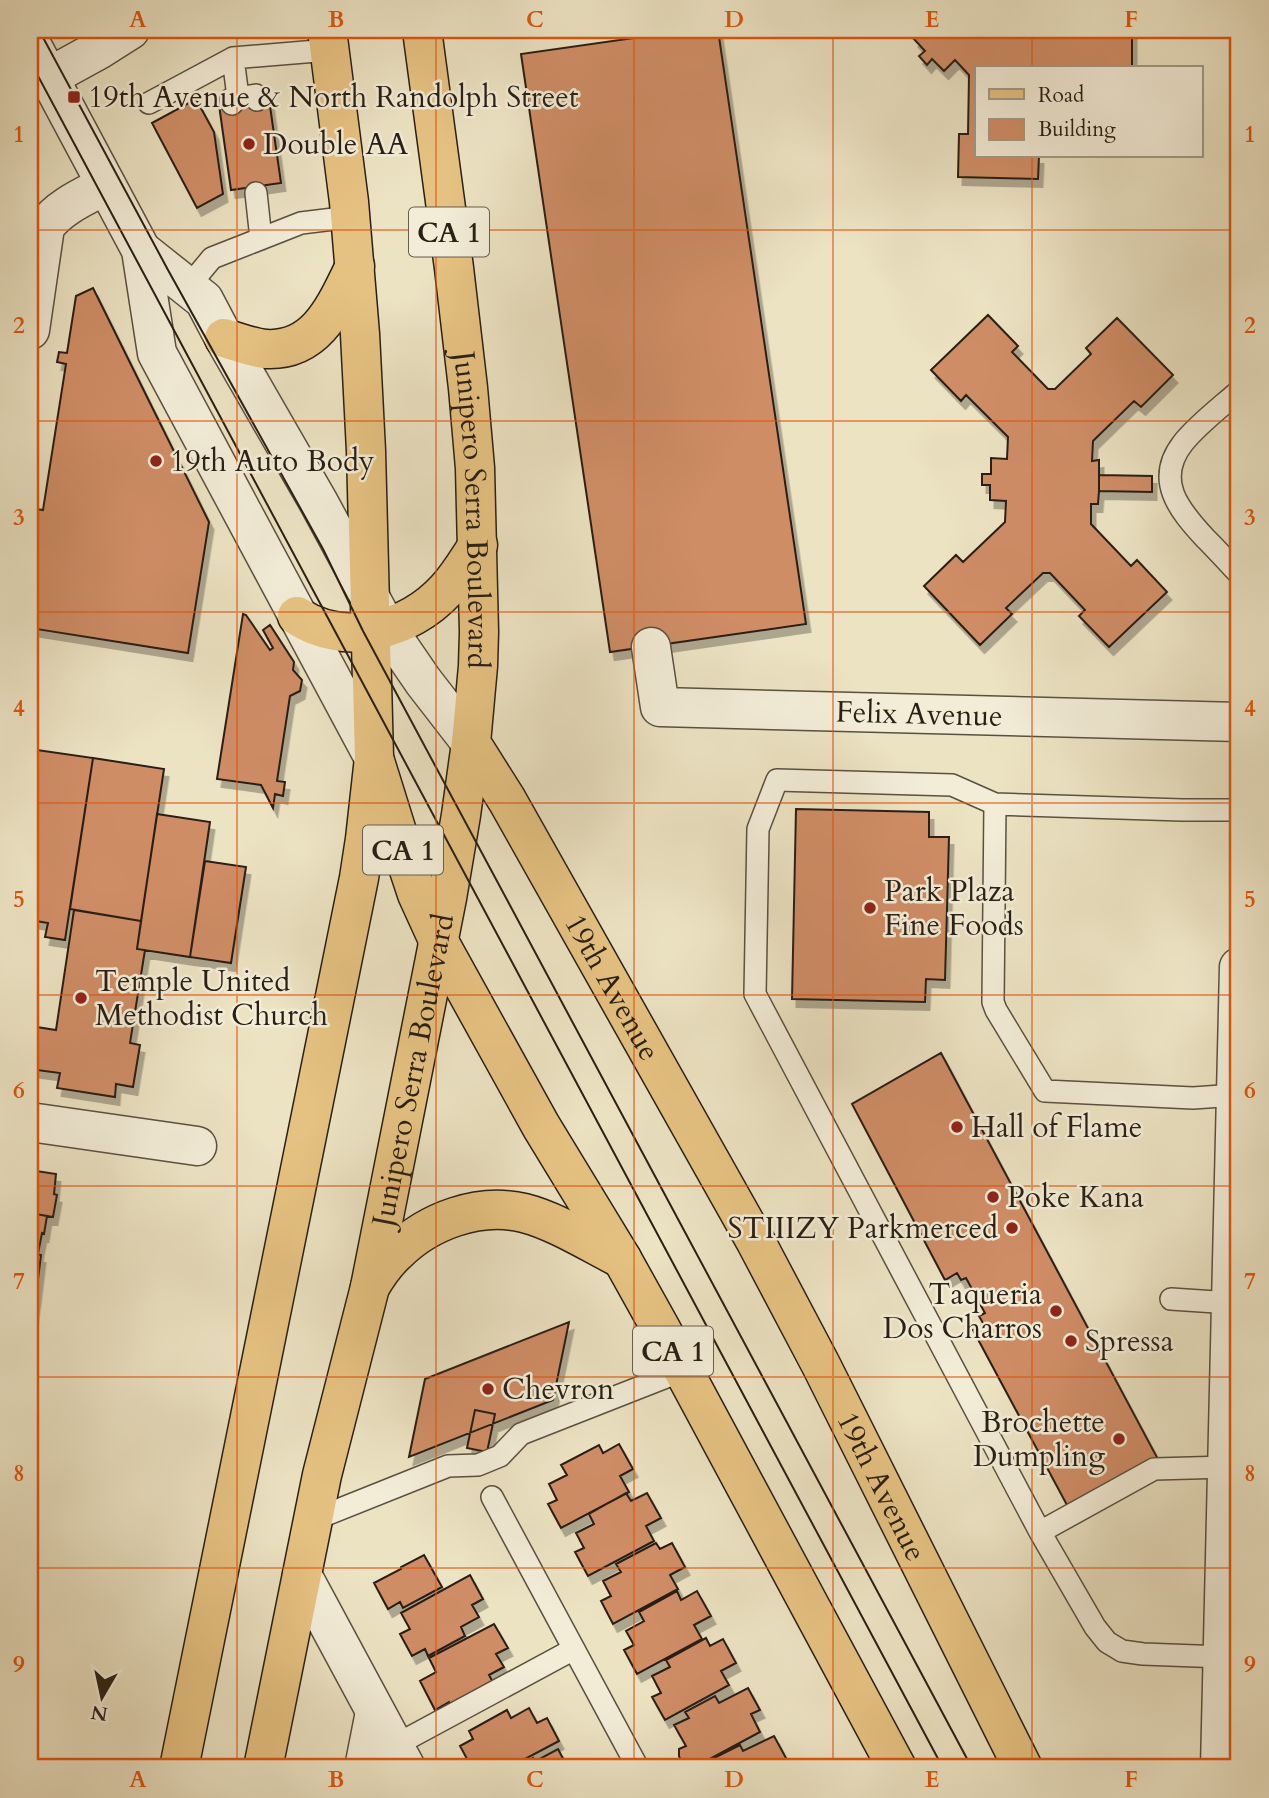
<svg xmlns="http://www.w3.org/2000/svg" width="1269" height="1798" viewBox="0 0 1269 1798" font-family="Cardo,serif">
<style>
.building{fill:#cf8d66;stroke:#291f14;stroke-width:2;filter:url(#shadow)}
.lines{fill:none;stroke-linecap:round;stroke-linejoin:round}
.service-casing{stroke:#5a5040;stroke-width:24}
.minor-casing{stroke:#5a5040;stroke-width:41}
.tertiary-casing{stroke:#5a5040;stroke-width:41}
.primary-casing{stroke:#291f14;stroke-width:41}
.trunk-casing{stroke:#291f14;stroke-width:41}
.service{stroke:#f3edd8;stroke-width:21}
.minor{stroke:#f3edd8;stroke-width:38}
.tertiary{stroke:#f3edd8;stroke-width:38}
.primary{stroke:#e6c282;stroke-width:38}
.trunk{stroke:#e6c282;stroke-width:38}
.tram{stroke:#291f14;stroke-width:2}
.grid{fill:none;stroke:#de560c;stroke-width:2;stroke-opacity:0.55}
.poi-dot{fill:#8f2418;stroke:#f3edd8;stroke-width:2.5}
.labels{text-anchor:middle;stroke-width:5;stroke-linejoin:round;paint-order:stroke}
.shield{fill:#f3edd8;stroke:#665d4f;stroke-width:2}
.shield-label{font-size:28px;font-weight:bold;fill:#291f14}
.poi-label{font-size:30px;fill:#291f14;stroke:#f3edd8;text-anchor:start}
.street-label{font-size:30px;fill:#291f14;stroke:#f3edd8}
.neatline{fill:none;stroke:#de560c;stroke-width:2.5}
.grid-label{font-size:23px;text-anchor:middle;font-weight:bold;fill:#de560c}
</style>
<defs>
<filter id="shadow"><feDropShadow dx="4.5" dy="8" stdDeviation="0" flood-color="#0004"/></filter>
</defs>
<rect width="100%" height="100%" fill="#ece3c3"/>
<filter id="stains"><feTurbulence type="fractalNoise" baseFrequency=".00286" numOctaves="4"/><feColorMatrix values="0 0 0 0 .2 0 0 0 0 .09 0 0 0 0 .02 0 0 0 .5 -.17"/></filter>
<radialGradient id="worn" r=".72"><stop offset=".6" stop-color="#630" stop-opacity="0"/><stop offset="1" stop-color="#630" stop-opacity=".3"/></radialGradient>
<path class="building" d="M690 30H718L806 624 610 652 521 54Z
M925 30H1132V68H977V156H1039L1038 179 958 177 959 134H968L969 75 955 60 944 71 932 59 927 65 919 56 925 51 914 39Z
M196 99 214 132 223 194 197 208 152 123Z
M269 99 281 183 231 190 219 105Z
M93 288 209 522 188 653 30 628V549L36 509 43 510 66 364 57 362 59 352 67 353 76 296Z
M988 315 1018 346 1012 352 1048 389H1055L1091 354 1086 348 1117 318 1173 375 1141 407 1134 401 1093 441 1092 461 1099 460V491L1098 504H1091V524L1131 566 1137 560 1167 592 1109 647 1079 616 1085 610 1050 573H1043L1006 608 1012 614 980 645 924 586 956 555 963 562 1005 522 1006 501 990 500V485H982V474H991V458L1007 459 1008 437 966 395 961 401 931 370Z
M1099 475 1152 476V492L1099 491Z
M243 614 246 615 270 650 273 648 263 630 270 625 294 662 293 670 302 680 300 691 290 696 277 781 285 782 283 796 275 794 273 808 261 785 217 779Z
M30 749 93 758 65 940 45 937 48 923 30 920Z
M93 758 164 769 141 921 70 909Z
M796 809 929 812V837H949L945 980 926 979 925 1002 792 999Z
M157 814 210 822 190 957 137 949Z
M205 861 246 867 231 963 190 957Z
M74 910 141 921 137 949 145 950 130 1043 140 1045 133 1087 116 1084 115 1097 57 1088 60 1073 30 1069V1026L56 1030Z
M941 1053 1160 1463 1067 1505 973 1330 984 1325 979 1316 985 1313 966 1278 961 1280 957 1273 945 1280 852 1104Z
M30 1170 56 1174 54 1194 57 1195 53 1217 30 1213Z
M30 1213 47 1216 44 1234 42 1233 38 1254 30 1253Z
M30 1253 41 1255 36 1296 30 1295Z
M30 1295 36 1296 33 1317 30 1316V1318Z
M569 1322 553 1400 409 1457 425 1379Z
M475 1410 495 1414 487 1452 467 1448Z
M619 1444 633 1469 620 1476 629 1492 561 1528 548 1504 557 1500 549 1484 567 1475 561 1465 599 1445 603 1453Z
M626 1493 631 1501 647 1493 661 1518 646 1526 654 1541 588 1576 575 1552 584 1548 576 1533 594 1524 589 1514Z
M656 1543 660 1549 672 1543 685 1567 670 1575 678 1589 613 1624 601 1601 611 1596 603 1581 621 1572 616 1564Z
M424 1555 442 1587 403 1608 400 1602 388 1609 374 1583 401 1569V1567Z
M470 1575 483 1599 472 1605 479 1617 461 1627 465 1636 428 1656 425 1649 412 1656 400 1634 410 1629 401 1613Z
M677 1591 681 1600 697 1591 711 1616 694 1625 702 1639 637 1674 624 1650 634 1645 626 1631 644 1621 639 1612Z
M494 1624 508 1648 496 1654 504 1667 489 1675 495 1686 453 1709 449 1702 435 1710 420 1681 436 1672 429 1658Z
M706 1638 710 1646 723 1639 736 1663 721 1671 729 1685 665 1720 652 1697 661 1693 652 1676 670 1667 666 1660Z
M748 1688 760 1710 751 1714 760 1732 693 1768H687L683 1766 679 1756V1749L686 1746 674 1725 689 1718 685 1712 715 1696 719 1703Z
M529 1708 537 1723 547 1718 559 1741 508 1768H487L484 1761 472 1768 460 1746 473 1739 469 1731 507 1710 511 1718Z
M774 1736 786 1758 773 1765 775 1768H710L713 1766 710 1760 740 1745 743 1751Z
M558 1749 568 1768 573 1765 575 1768H515L533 1758 534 1762Z"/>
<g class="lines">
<g class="service-casing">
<path id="service" d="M238 97 233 58 329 50
M149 103 233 58
M232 104 231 99 256 95 257 100
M256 193 261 239
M188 287 212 258 301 223 350 217
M1239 391C1222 406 1197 425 1183 443 1154 480 1179 510 1205 538 1217 550 1228 562 1239 574
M995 804 993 1002 996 1010 1045 1091 1193 1098 1236 1095
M1171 1299 1231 1303
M492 1497 638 1768
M313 1520 448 1466 478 1465 500 1456 521 1434 684 1370
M1040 1532 1154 1469 1227 1467
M1223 1657 1143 1654 1122 1651 1107 1642 1095 1627 1040 1532 755 994 758 829 777 780 952 785 995 804 1182 810H1239
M394 1746 574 1649"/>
</g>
<g class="minor-casing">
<g id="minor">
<path d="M49 77 100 49 130 30"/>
<path d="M30 330 45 227C59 207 85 196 106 185"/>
<path id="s1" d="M651 647 660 707 1239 722"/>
<path d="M30 1122 197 1146"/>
<path d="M302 1575 406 1768"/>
<path d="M364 1768 375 1712"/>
<path d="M1220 1768 1239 967"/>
</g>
</g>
<g class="tertiary-casing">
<path id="tertiary" d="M30 42 141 250 157 353 374 758
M141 250 204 300 224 338 319 503 386 627 423 681 471 743"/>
</g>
<g class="primary-casing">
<g id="primary">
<path d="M179 1768 359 878 365 839 374 758"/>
<path id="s2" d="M263 1768 322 1475 370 1287 447 898 461 815 471 743"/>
</g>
</g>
<g class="trunk-casing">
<g id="trunk">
<path d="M327 30 349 202 360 334 366 451 374 758 408 867 417 894 438 940 541 1126 622 1259 661 1329 897 1768"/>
<path id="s3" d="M422 30 454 268 468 388 475 468 479 632 478 666 471 743 507 800 756 1242 821 1365 1023 1768"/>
<path d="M224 338C238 342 252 348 266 349 318 352 336 304 355 266"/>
<path d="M297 616C345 648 409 630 446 590 459 576 468 560 478 545"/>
<path d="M370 1287C377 1275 385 1263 396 1253 428 1221 479 1202 524 1213 556 1221 592 1244 622 1259"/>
</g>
</g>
<use href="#service" class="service"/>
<use href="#minor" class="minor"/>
<use href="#tertiary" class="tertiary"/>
<use href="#primary" class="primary"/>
<use href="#trunk" class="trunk"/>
<path class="tram" d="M39 30 168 270 323 549 363 631 972 1768
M30 61 943 1768"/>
</g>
<path class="grid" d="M237 30V1768M436 30V1768M634 30V1768M833 30V1768M1032 30V68M1032 156V1768M30 230H1239M30 421H1239M30 612H1239M30 803H1239M30 995H1239M30 1186H1239M30 1377H1239M30 1568H1239"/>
<g class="poi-dot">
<rect x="67" y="90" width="14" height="14" rx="3.5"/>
<circle cx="249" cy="144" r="7"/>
<circle cx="156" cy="461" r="7"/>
<circle cx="870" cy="908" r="7"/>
<circle cx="81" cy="998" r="7"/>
<circle cx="957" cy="1127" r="7"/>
<circle cx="993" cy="1197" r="7"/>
<circle cx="1012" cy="1228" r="7"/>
<circle cx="1056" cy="1311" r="7"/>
<circle cx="1071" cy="1341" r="7"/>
<circle cx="488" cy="1389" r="7"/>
<circle cx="1119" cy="1439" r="7"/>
</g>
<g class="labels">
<g class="shield">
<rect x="409" y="207.5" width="80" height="49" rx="5"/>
<rect x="363" y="825.5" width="80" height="49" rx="5"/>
<rect x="633" y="1326.5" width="80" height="49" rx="5"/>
</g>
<g class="shield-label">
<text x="449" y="242">CA 1</text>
<text x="403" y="860">CA 1</text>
<text x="673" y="1361">CA 1</text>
</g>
<g class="poi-label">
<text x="88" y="107">19th Avenue &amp; North Randolph Street</text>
<text x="263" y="154">Double AA</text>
<text x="170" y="471">19th Auto Body</text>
<text x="884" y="901">Park Plaza<tspan x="884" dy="34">Fine Foods</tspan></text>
<text x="95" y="991">Temple United<tspan x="95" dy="34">Methodist Church</tspan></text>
<text x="971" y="1137">Hall of Flame</text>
<text x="1007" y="1207">Poke Kana</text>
<text x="998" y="1238" text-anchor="end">STIIIZY Parkmerced</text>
<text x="1042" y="1304" text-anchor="end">Taqueria<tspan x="1042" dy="34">Dos Charros</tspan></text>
<text x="1085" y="1351">Spressa</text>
<text x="502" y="1399">Chevron</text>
<text x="1105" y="1432" text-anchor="end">Brochette<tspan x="1105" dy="34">Dumpling</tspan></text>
</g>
<g class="street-label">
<text dy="10" stroke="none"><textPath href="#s3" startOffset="483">Junipero Serra Boulevard</textPath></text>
<text dy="10" stroke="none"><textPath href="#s1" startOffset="320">Felix Avenue</textPath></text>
<text dy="10" stroke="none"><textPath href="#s3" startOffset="999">19th Avenue</textPath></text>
<text dy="10" stroke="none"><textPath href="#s2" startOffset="714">Junipero Serra Boulevard</textPath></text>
<text dy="10" stroke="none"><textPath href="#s3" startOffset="1566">19th Avenue</textPath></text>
</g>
</g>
<rect width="1269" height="1798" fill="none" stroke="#ece3c3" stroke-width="77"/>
<rect x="975" y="66" width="228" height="91" fill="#f3edd8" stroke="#a29b8a" stroke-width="2"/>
<rect x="989" y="89" width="35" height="10" fill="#e6c282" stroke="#a29b8a" stroke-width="2"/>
<text x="1038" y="102" font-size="21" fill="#291f14">Road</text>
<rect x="989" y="119" width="35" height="21" fill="#cf8d66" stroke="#a29b8a" stroke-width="2"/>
<text x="1038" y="136" font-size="21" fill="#291f14">Building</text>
<g transform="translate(102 1697) rotate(189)" stroke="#f3edd8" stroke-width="5" paint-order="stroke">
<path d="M0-5L12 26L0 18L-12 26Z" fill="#291f14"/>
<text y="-10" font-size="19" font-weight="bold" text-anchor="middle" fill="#291f14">N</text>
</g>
<rect x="38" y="38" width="1192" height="1721" class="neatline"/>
<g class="grid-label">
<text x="138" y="27">A</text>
<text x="336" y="27">B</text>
<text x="535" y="27">C</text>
<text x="734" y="27">D</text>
<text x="932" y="27">E</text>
<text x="1131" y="27">F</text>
<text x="19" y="142">1</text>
<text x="1250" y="142">1</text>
<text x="19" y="333">2</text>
<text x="1250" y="333">2</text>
<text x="19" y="525">3</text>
<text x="1250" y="525">3</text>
<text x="19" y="716">4</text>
<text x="1250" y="716">4</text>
<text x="19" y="907">5</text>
<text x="1250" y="907">5</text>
<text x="19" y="1098">6</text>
<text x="1250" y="1098">6</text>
<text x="19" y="1289">7</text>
<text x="1250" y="1289">7</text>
<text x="19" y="1481">8</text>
<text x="1250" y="1481">8</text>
<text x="19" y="1672">9</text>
<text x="1250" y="1672">9</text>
<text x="138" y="1787">A</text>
<text x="336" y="1787">B</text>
<text x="535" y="1787">C</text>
<text x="734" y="1787">D</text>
<text x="932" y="1787">E</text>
<text x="1131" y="1787">F</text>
</g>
<rect width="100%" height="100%" filter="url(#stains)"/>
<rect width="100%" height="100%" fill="url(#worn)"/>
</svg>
